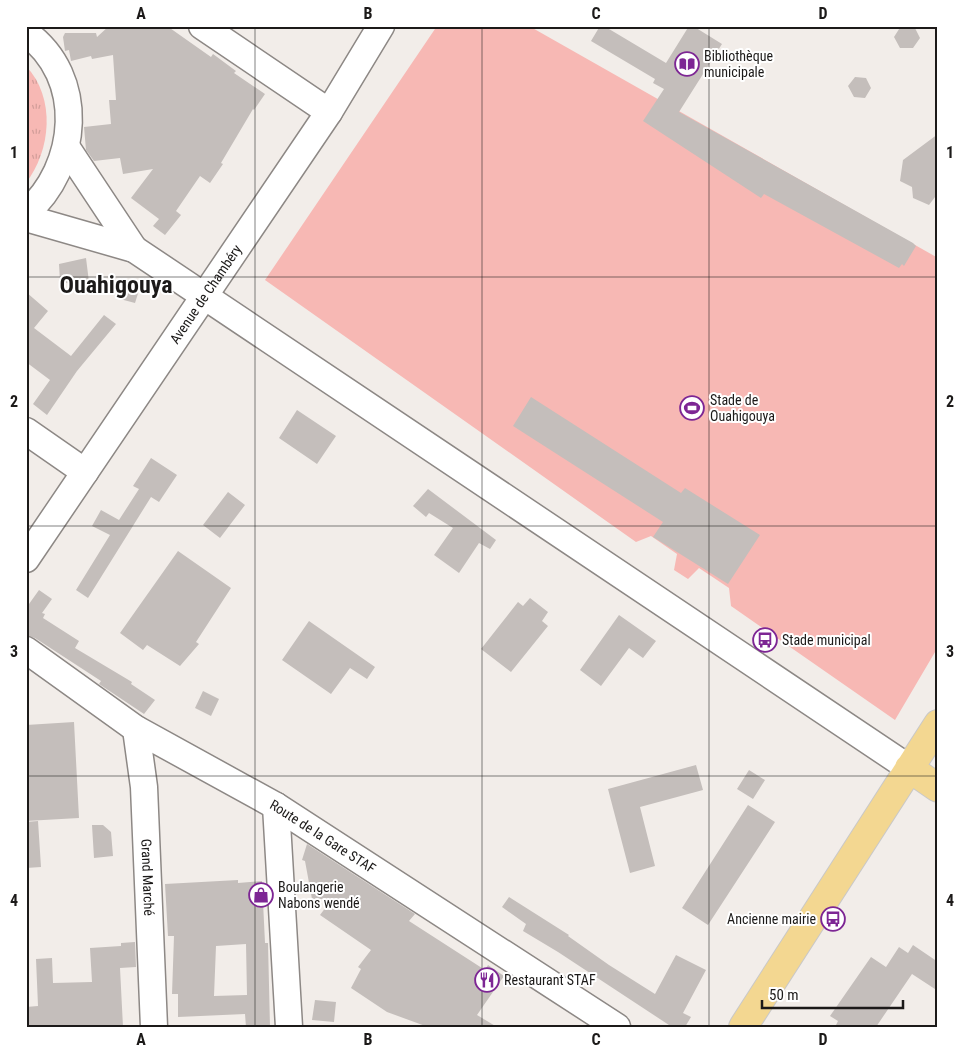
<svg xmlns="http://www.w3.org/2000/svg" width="964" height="1053" viewBox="0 0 964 1053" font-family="'Roboto Condensed',sans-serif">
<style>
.grass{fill:url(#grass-tufts)}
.pitch{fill:#f7b8b4}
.building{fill:#c4bebb;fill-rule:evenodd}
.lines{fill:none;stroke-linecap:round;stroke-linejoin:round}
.minor-casing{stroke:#8d8885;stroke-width:29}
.major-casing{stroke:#c9c8c8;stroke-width:30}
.minor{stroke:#fff;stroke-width:26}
.major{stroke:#f3d791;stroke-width:28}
.grid{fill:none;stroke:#1c1a19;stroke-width:1;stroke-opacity:0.55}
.labels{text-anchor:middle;stroke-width:4;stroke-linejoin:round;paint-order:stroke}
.poi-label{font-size:14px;fill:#1c1a19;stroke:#fff;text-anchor:start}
.street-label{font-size:14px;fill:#1c1a19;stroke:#fff}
.town-label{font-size:24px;font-weight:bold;fill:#1c1a19;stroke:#fff}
.neatline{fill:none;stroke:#1c1a19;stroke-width:2}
.grid-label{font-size:16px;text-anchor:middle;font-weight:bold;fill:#1c1a19}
</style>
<defs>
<pattern id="grass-tufts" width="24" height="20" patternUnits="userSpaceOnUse" patternTransform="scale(1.25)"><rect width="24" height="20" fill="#f7b8b4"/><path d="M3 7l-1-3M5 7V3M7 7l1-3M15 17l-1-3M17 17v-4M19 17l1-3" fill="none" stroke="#d39e9a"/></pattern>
</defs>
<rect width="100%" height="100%" fill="#f2ede9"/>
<path class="grass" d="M26 66C56 98 51 150 26 183Z"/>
<path class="pitch" d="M437 26H529L938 258V647L895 720 731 606 729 588 699 568 688 579 674 570 677 554 651 536 636 542 265 280Z"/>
<path class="building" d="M109 26H167L211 57 213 54 236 71 234 73 265 94 254 110 253 109 221 163 223 164 210 183 200 176 176 211 181 215 165 235 153 226 159 219 131 198 153 169 123 174 120 158 94 161 86 150 84 127 111 124 109 100H116L113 55 92 59 91 56 71 61 69 50 65 51 63 37 65 33H96L97 37Z
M600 26H604L666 63 689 26H693L722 44 679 112 913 243 916 246 904 266 902 264 899 268 764 194 761 198 643 121 664 89 653 83 655 79 591 41Z
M901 26H914L920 38 913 48H900L894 37Z
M855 77 866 78 871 88 865 98 854 97 848 86Z
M938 134V193L929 205 913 198 912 187 900 181 903 160Z
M86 258 90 290 60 281 59 264Z
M126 280 141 284 135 303 120 299Z
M26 292 48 311 34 328 71 356 104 315 116 324 77 371 47 415 33 404 50 380 26 362Z
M531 397 681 493 685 488 760 535 728 584 653 537 663 522 513 426Z
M297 410 336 436 317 464 279 438Z
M151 458 177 475 159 502 151 497 88 598 76 590 110 535 92 526 101 510 119 520 139 489 133 486Z
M428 489 496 540 490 549 479 543 459 573 434 555 453 528 429 513 426 517 413 506Z
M228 492 245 505 220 538 203 525Z
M178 551 231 588 196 642 199 644 180 666 147 645 143 650 120 633Z
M39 590 52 599 42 613 45 614 43 618 79 641 75 648 132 682 131 684 155 700 144 714 99 684 101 681 58 653 35 638 26 635V602L29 604Z
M530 598 548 612 542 621 548 626 511 672 481 649 518 602 523 606Z
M619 615 656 641 643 658 629 648 601 686 580 670Z
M309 621 375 667 367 679 350 668 331 694 282 660Z
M203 691 219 699 211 716 195 708Z
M74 722 79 818 26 821V725Z
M696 765 703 790 640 807 655 866 630 873 608 789Z
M749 770 765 780 753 799 737 789Z
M748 805 775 822 708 925 682 908Z
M38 821 41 867 26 868V822Z
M92 825H103L111 832 113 856 94 858Z
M307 844 415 914 409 921 485 970 488 965 504 976 477 1015 497 1027H428L387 1012 351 988 361 969 358 967 371 950 320 915 332 899H312L305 861 302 860Z
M238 880V883L262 881 265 943H268L270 1027H246L245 1014 178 1017V994H172L174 936H168L165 884ZM246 944 247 995 214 996 216 946Z
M509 897 569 935 568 936 609 965 655 994 676 955 706 970 683 1013 691 1017 685 1027H672L558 952 523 931 526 924 502 907Z
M135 942 136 967 120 968 123 1027H26V1007L38 1006 36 959 52 958 53 983 92 982 90 948 121 946V943Z
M913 945 938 962V991L912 974 876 1027H835L838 1021 830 1016 871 957 886 967 899 947 908 953Z
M315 1000 336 1002 334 1022 312 1020Z"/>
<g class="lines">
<g class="minor-casing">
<g id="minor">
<path d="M202 26 329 112"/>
<path d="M26 33C87 77 79 167 26 213"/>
<path d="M67 148 134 249"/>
<path d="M26 218 134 249 909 768"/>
<path d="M26 431 85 472"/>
<path id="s1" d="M26 559 329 112 381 26"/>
<path id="s2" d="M26 650 136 729 276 806 617 1027"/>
<path id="s3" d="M136 729 144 787 154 1027"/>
<path d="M276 806 289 1027"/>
</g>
</g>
<g class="major-casing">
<path id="major" d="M909 768 938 788
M743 1027 938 724"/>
</g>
<use href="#minor" class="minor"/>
<use href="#major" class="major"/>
</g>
<path class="grid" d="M255 26V1027M482 26V1027M709 26V1027M26 277H938M26 526H938M26 776H938"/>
<defs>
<g id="library-ring" transform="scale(1.25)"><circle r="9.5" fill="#fff" stroke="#7d2694" stroke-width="1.5"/><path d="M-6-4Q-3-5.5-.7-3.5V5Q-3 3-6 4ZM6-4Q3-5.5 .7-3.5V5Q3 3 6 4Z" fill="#7d2694"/></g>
<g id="stadium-ring" transform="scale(1.25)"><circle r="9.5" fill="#fff" stroke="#7d2694" stroke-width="1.5"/><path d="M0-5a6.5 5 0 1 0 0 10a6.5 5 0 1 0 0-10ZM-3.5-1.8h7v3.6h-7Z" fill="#7d2694"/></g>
<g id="bus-ring" transform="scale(1.25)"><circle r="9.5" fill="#fff" stroke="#7d2694" stroke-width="1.5"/><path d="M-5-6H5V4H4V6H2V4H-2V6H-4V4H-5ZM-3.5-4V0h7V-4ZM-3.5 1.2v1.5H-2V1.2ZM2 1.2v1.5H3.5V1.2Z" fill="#7d2694"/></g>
<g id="shop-ring" transform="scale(1.25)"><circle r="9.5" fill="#fff" stroke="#7d2694" stroke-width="1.5"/><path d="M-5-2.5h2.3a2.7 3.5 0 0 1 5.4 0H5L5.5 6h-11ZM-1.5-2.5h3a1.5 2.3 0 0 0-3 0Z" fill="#7d2694"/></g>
<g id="restaurant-ring" transform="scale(1.25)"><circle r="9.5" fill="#fff" stroke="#7d2694" stroke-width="1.5"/><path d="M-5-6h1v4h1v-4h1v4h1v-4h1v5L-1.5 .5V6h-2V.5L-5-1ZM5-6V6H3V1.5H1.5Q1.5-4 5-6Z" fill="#7d2694"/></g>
</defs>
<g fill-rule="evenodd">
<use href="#library-ring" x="687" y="64"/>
<use href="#stadium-ring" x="692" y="408"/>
<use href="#bus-ring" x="765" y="640"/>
<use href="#shop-ring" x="261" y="895"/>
<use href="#bus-ring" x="833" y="919"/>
<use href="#restaurant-ring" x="487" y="980"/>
</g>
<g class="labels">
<g class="poi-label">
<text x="704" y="61">Bibliothèque<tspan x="704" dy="16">municipale</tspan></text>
<text x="710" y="405">Stade de<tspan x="710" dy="16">Ouahigouya</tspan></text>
<text x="782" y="645">Stade municipal</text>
<text x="278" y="892">Boulangerie<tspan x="278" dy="16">Nabons wendé</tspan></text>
<text x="816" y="924" text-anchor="end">Ancienne mairie</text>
<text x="504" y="985">Restaurant STAF</text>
</g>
<g class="street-label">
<text dy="5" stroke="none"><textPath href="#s1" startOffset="320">Avenue de Chambéry</textPath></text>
<text dy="5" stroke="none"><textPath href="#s2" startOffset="351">Route de la Gare STAF</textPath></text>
<text dy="5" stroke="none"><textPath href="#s3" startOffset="149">Grand Marché</textPath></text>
</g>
<g class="town-label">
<text x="116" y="293">Ouahigouya</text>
</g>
</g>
<rect width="964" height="1053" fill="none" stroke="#ffffff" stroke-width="55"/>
<path d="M762 1000v8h141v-8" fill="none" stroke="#1c1a19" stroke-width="2.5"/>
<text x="769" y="1000" font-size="15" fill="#1c1a19" stroke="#ffffff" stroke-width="4" paint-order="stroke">50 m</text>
<rect x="28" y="28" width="908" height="998" class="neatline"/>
<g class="grid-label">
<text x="141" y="19">A</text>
<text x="368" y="19">B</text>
<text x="596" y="19">C</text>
<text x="823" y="19">D</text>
<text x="14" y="158">1</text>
<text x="950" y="158">1</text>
<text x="14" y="407">2</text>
<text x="950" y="407">2</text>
<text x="14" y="657">3</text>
<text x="950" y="657">3</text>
<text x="14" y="906">4</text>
<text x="950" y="906">4</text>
<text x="141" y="1045">A</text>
<text x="368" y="1045">B</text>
<text x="596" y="1045">C</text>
<text x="823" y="1045">D</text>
</g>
</svg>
